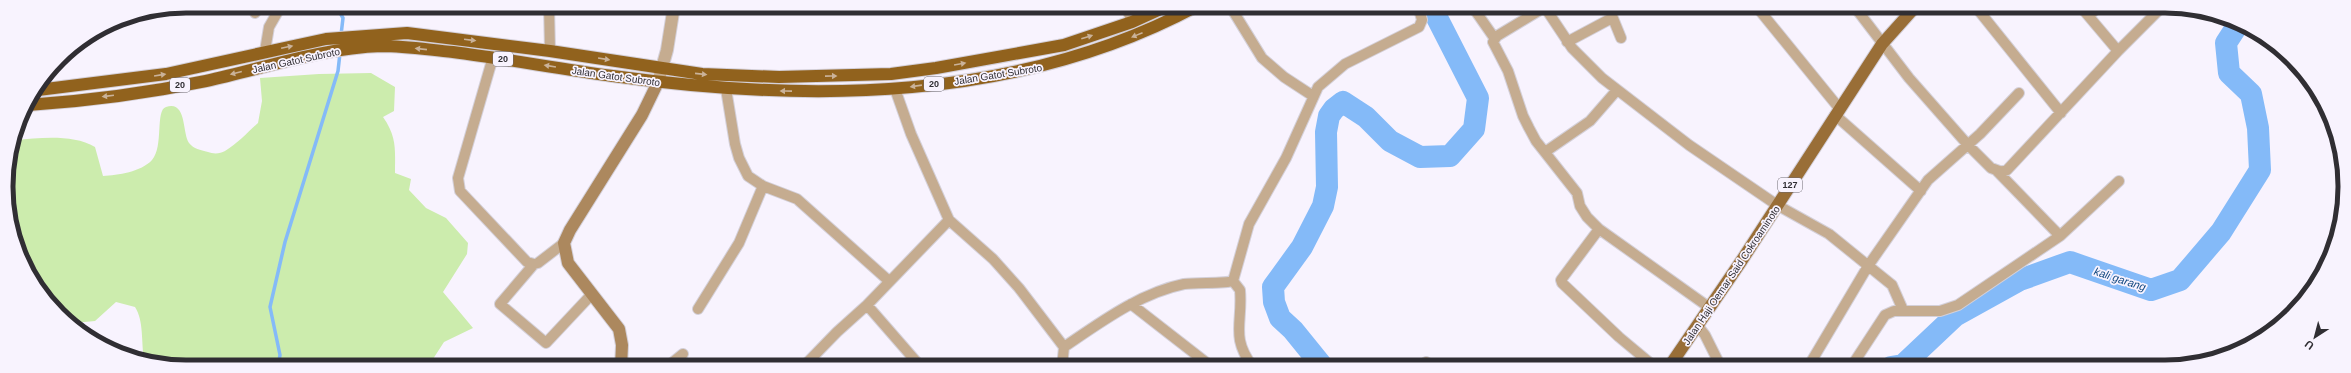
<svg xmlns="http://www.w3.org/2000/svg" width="2351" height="373" viewBox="0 0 2351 373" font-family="Helvetica,sans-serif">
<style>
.green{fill:#ccecad}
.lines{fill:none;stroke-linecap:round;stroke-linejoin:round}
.stream{stroke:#84baf8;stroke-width:3.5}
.river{stroke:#84baf8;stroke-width:22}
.minor-casing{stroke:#d4d0d9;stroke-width:12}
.tertiary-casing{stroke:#d4d0d9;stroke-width:14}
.secondary-casing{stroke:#d4d0d9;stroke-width:14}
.primary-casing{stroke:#d4d0d9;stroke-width:14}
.trunk-casing{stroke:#d4d0d9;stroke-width:14}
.minor{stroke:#c5ac90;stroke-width:10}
.tertiary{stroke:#c5ac90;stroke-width:12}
.secondary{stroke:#ac885e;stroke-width:12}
.primary{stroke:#996e37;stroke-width:12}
.trunk{stroke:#91621d;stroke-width:12}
.oneway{fill:#cab299}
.labels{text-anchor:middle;stroke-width:3.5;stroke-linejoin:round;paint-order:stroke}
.shield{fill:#f8f3fe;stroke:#6c6970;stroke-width:1}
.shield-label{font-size:9px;font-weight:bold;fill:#302e33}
.street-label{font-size:10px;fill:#302e33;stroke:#f8f3fe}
.water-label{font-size:11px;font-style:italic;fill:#124981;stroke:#f8f3fe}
.rim{fill:none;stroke:#302e33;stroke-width:5}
</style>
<rect width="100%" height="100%" fill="#f8f3fe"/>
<path class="green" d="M371 73 395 87 394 111 383 117C397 137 395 149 395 173L411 179 409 190 426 208 446 218 468 243 467 254 443 292 473 328 444 342 433 359 435 367H174L144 359C141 341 144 321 135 307L116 302 95 321 74 323 51 306 16 245 6 175 16 140C40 138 73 134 95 147L103 176C118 175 141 172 152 160 164 147 155 110 166 107 187 100 182 133 189 143 194 149 200 150 208 152 213 154 220 154 225 151 237 144 248 132 258 123L262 101 260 78 319 74Z"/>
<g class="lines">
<path class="stream" d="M336 6 343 18 341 35
M278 367 280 355 270 307 285 242 338 71 340 53"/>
<path class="river" d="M1323 367 1293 330 1280 318 1274 302 1273 287 1302 247 1323 206 1327 187 1326 132 1329 116 1334 109 1343 102 1366 117 1390 141 1420 157 1450 156 1474 129 1478 98 1431 6
M1891 367 1903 365 1955 316 2020 280 2070 262 2151 290 2180 280 2221 232 2260 170 2258 128 2251 94 2229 73 2226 43 2239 23"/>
<g class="minor-casing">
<path id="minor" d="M549 6 550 51
M1126 6 1132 22
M1230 6 1262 58 1284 77 1313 96
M1472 6 1495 39
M1544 6 1572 48 1602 78 1689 145 1777 205 1829 234 1892 285 1903 310
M1608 6 1621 38
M1756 6 1839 108
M1854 6 1909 78 1968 145 1991 168 2002 172 2007 170 2118 51 2163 6
M1975 6 2061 113
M2080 6 2118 51
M1545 7 1497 36 1493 42 1508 71 1523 116 1529 128 1536 141 1577 193 1580 206 1587 217 1599 229 1710 308
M255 13 259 6
M2089 16 2099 6
M1567 42 1612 18
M265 51 269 27 281 6
M493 57 458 178 460 191 527 262 534 264 538 263 564 243
M726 89 735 144 739 158 748 176 763 186 797 199 889 281
M895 89 911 134 949 220 993 259 1019 288 1064 347 1062 367
M1835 115 1921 191
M1545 152 1590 121 1617 90
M1599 229 1561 280 1562 283 1619 337 1655 367
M2060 236 2119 181
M534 264 500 304 546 343 592 294
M1233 281 1240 290C1243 323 1230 337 1253 367
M1131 304 1212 367
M867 305 921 367
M698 309 739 243 763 186
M1698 326 1705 335 1721 367
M1064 347C1101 322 1140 293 1184 284 1196 282 1224 284 1233 281L1249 224 1286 158 1318 87 1345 64 1419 27 1422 20 1418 6
M1426 362 1434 367
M667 367 683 354
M803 367 837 332 867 305 949 220
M1808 367 1868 266 1928 180 1980 134 2019 93
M1851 367 1885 315 1894 311H1940L1958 305 2060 236 1997 171"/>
</g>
<g class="tertiary-casing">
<path id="tertiary" d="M658 82 667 50 674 6"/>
</g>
<g class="secondary-casing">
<path id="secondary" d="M621 367 622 345 619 329 568 263 564 243 570 230 642 115 658 82"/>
</g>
<g class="primary-casing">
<path id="primary" d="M1669 367 1742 260 1882 44 1916 6"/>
</g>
<g class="trunk-casing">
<path id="trunk" d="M38 90 166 74 326 39 407 33 550 51 702 74 779 77 891 74 936 68 1064 45 1132 22 1167 6
M28 105C87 101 148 93 206 81 265 68 321 48 382 46 406 46 430 50 453 52 507 59 560 69 613 76 810 103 1018 102 1197 6"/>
</g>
<use href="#minor" class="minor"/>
<use href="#tertiary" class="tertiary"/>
<use href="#secondary" class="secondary"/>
<use href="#primary" class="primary"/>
<use href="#trunk" class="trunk"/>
</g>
<defs><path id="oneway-solid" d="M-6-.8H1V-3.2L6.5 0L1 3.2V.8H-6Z"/></defs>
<g class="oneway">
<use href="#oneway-solid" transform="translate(1137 35) rotate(158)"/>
<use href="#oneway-solid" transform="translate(1087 37) rotate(-18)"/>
<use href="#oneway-solid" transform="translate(470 40) rotate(7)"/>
<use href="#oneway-solid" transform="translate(287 47) rotate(-12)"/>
<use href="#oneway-solid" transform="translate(421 49) rotate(-174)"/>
<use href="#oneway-solid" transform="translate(604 59) rotate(9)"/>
<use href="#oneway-solid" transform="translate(960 64) rotate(-10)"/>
<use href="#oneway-solid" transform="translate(550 66) rotate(-171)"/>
<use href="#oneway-solid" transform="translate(236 73) rotate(166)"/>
<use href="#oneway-solid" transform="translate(701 74) rotate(6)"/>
<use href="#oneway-solid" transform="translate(160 75) rotate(-9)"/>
<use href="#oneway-solid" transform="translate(831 76) rotate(-1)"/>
<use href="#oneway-solid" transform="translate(916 86) rotate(172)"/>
<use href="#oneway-solid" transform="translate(786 91) rotate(-179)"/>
<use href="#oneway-solid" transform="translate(108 96) rotate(173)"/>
</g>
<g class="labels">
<g class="shield">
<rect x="493" y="52" width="20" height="14" rx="3"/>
<rect x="924" y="77" width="20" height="14" rx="3"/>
<rect x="170" y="78" width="20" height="14" rx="3"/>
<rect x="1778" y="178" width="24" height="14" rx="3"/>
</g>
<g class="shield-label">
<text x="503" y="62">20</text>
<text x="934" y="87">20</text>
<text x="180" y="88">20</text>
<text x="1790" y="188">127</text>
</g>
<g class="street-label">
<text transform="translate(296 60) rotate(-12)" y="4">Jalan Gatot Subroto</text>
<text transform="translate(998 74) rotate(-9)" y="4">Jalan Gatot Subroto</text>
<text transform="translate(616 76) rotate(8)" y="4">Jalan Gatot Subroto</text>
<text transform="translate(1731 275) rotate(-56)" y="4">Jalan Haji Oemar Said Cokroaminoto</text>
</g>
<g class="water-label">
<text transform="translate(2120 279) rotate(18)" y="4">kali garang</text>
</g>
</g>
<path d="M0 0H2351V373H0ZM186 13H2165A173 173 0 0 1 2338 186V187A173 173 0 0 1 2165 360H186A173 173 0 0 1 13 187V186A173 173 0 0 1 186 13Z" fill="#f8f3fe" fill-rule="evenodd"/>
<path class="rim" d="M186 13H2165A173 173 0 0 1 2338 186V187A173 173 0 0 1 2165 360H186A173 173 0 0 1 13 187V186A173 173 0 0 1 186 13Z"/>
<g transform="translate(2315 337) rotate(216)" stroke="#f8f3fe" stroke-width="3" paint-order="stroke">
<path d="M0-3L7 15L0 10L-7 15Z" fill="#302e33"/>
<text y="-6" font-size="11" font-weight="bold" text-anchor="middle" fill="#302e33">U</text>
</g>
</svg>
